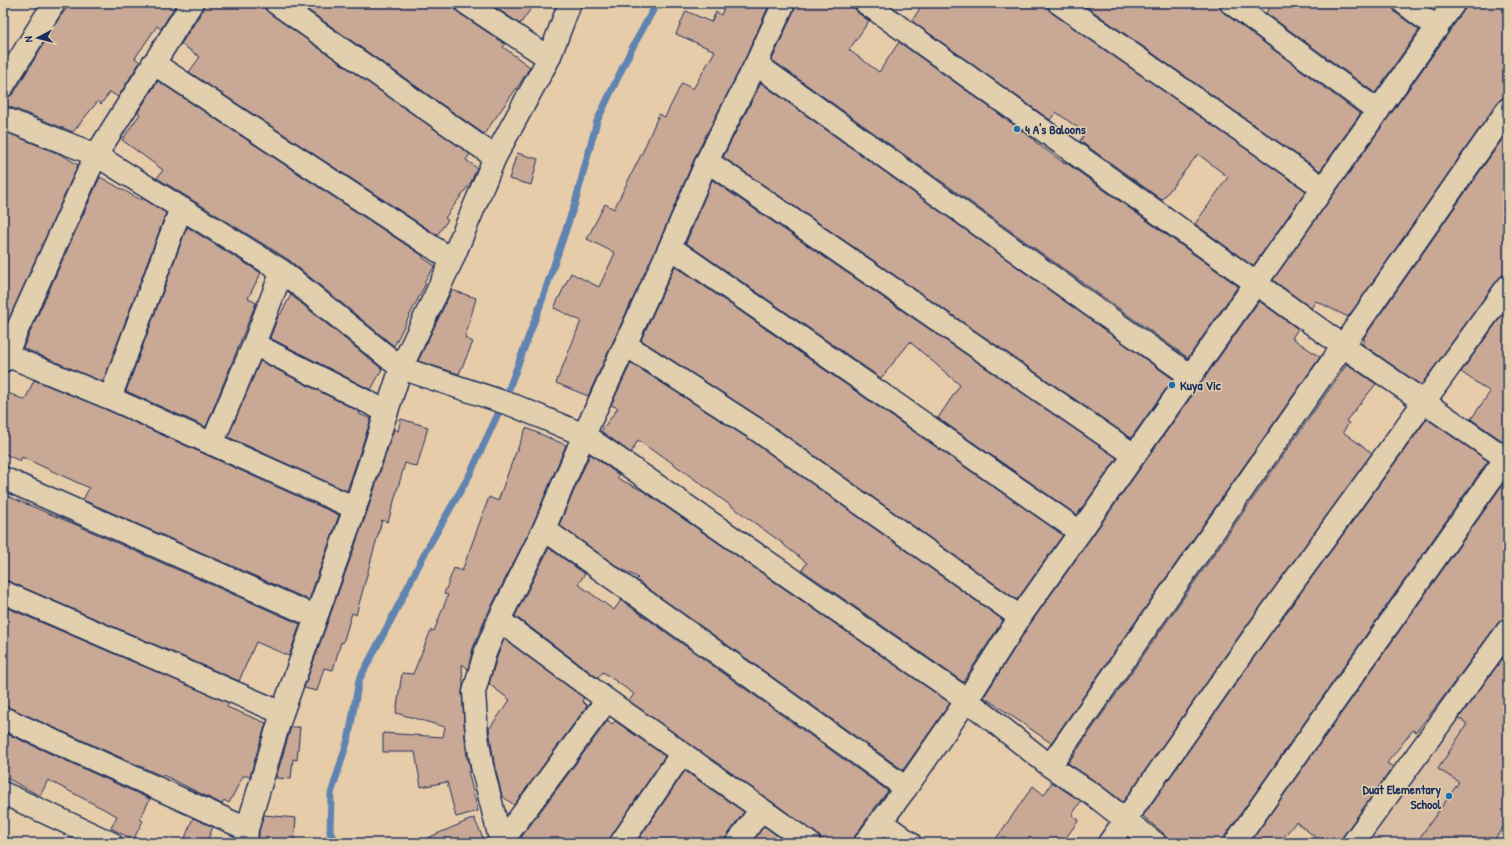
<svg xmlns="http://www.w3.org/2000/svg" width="1511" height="846" viewBox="0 0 1511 846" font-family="'Patrick Hand',sans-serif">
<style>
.built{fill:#dabea3}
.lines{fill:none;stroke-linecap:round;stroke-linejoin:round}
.stream{stroke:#6184b1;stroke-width:7}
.building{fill:#c9a895;stroke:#1b2f5e}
.street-casing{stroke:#1b2f5e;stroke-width:25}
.secondary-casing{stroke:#1b2f5e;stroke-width:25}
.street{stroke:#e2cfad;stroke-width:22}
.secondary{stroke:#e2cfad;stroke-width:22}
.poi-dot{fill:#1f6fb2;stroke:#e2cfad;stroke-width:1.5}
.labels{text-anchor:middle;stroke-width:3;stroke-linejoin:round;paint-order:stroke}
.poi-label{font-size:13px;font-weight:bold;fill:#1b2f5e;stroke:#e2cfad;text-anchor:start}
</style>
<rect width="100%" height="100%" fill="#e7ccaa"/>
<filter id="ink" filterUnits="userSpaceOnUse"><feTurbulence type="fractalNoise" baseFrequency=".025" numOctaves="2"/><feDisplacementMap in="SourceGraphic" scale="8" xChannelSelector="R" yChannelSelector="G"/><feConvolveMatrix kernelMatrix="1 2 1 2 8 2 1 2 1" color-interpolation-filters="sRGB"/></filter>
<g filter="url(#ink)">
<path class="built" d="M1508 641V843H1366Z"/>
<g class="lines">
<path class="stream" d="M338 843 330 833 331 794 349 736 359 680 393 616 427 549 469 476 505 399 540 306 575 203 597 121 631 50 657 3"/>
</g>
<path class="building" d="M71 3H177L161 29 157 26 135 58 140 62 118 97 110 92 101 104 98 101 73 132 8 106H3V98L9 97 14 93 59 18Z
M204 3H264L265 9 269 13 470 154 466 160 477 168 471 182 445 218 448 220 437 235 189 72 200 57 181 44 203 10Z
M298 3H454L455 9 459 13 505 44 503 47 530 67 521 82 484 134Z
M489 3H535L520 24Z
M726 3H770L745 59 696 155 659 242 588 396 556 383 581 321 554 308 571 273 599 287 615 253 587 239 605 204 614 209 643 151 659 114 665 117 682 83 693 89 715 51 676 34 686 11 711 22 716 12 721 15Z
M796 3H854L855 8 858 13 869 21 849 50 879 72 899 42 1035 140 1034 141 1064 163 1065 162 1238 286 1188 358 772 60 795 8Z
M923 3H1047L1048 9 1052 13 1306 191 1253 266 1195 224 1228 177 1198 154 1162 200 1080 141 1085 133 1056 112 1050 120 912 21Z
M1081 3H1219L1220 8 1224 13 1360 114 1320 171Z
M1272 3H1392L1393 8 1396 13 1419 30 1375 93 1266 13Z
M1466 3H1508V97L1502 98 1498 102 1348 317 1316 301 1311 308 1273 280 1447 35 1464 10Z
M158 81 423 256 422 257 435 266 424 282 426 283 394 346 289 260 157 178 163 170 122 140 140 114 138 112Z
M761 83 1173 379 1131 438 723 157Z
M3 131 64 156 78 165 8 321 3 319Z
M1508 131V274L1503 275 1498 279 1421 385 1362 344 1365 340 1363 339Z
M517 153 538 159 531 185 509 179Z
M100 177 141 200 142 198 166 213 103 382 23 348Z
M712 180 1117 458 1077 515 938 418 960 385 910 342 881 378 686 243Z
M187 227 261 273 248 298 256 303 206 427 126 391Z
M675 266 1063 535 1017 600 763 419 641 340Z
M452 290 476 298 465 338 473 342 459 374 418 361Z
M291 295 382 369 371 390 270 338 279 314 280 315Z
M1259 301 1298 329 1292 338 1320 357 1051 743 984 697 1030 624Z
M1508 307V436L1504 442 1471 419 1490 392 1461 372Z
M260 361 360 412 359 414 371 419 347 491 228 437Z
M631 363 749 439 1003 620 963 682 802 570 807 563 785 546V545L657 452 656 453 638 440 631 453 601 431 618 408 611 405Z
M1347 364 1376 384 1346 421 1349 423 1343 432 1372 453 1242 632 1123 802 1102 786 1068 763Z
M34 380 105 409 339 515 309 600 83 500 89 488 22 457 20 461 3 453V404L8 393 25 400Z
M401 419 428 427 417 467 405 463 388 522 382 520 356 615 352 613 343 643 341 642 333 670 324 668 317 691 304 688 367 512 394 429 398 431Z
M1427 419 1488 461 1225 836 1223 843H1167L1166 838 1163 833 1143 816 1262 646Z
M526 428 566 445 533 524 487 615 473 648 468 669 462 664 463 686 462 693 465 737 467 759 468 758 471 773 468 771 478 811 456 817 447 782 421 787 415 752H383V733L443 737 445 727 396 713 402 673 413 674 431 630 434 631 448 595 444 594 454 568 462 571 489 497 498 501 512 462Z
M590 454 619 475 617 478 643 491 950 703 903 770 636 580 638 578 618 567 559 525Z
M1508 477V618L1503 619 1498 623 1439 703 1416 732 1413 730 1387 763 1393 767 1343 836 1341 843H1323L1296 822 1279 843H1250Z
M7 496 72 523 300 624 289 656 256 642 239 681 8 581 3 580V507Z
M549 548 585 574 578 584 614 610 621 600 888 791 870 814 855 836 852 843H827L816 833 629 701 634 694 603 672 598 678 515 616Z
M3 606 229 703 227 707 266 723 250 776H243L229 803 224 800 222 804 163 775 162 776 8 707 3 706Z
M504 639 584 698 582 701 587 706 514 805 502 796 494 763 489 729 510 700 489 684 497 657Z
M1508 651V820L1492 843H1416L1459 782 1438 769 1467 724 1459 718Z
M608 720 612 724 615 721 665 756 611 836 609 843H517Z
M291 727H300L297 760 293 759 291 779 276 778Z
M3 732 150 799 140 819 143 821 133 840 111 828 117 816 48 780 40 796 3 776Z
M685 771 744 812 727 836 725 843H636Z
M1052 782 1081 801 1072 815 1079 820 1062 843H993L1033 786 1044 795Z
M264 815 296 818 294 843H259V831Z
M193 818 213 827 206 843H197L185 838Z
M474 818 483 838 470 843H416Z
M764 826 787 843H752Z"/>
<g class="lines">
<g class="street-casing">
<path id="street" d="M276 3 495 157
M466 3 549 58
M1059 3 1323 188
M1231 3 1378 111
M1404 3 1437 28
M153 63 452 260
M756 64 1127 331 1191 376
M3 118 96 155 282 271 401 368 515 406 584 435 967 700 1050 766 1095 796 1155 843
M707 161 1134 455
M670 247 1080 532
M254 344 387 412
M626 345 756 429 1020 617
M6 355 110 398 355 508
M3 361 96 155 192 3
M110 398 181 208
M212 444 254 344 282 271
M3 478 316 617
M544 529 906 788
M3 592 282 713
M499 620 607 700 809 843
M3 718 247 829
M1050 766 1508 109
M3 793 111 843
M880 821 910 843
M246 843 247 829 282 713 355 508 401 368 452 260 495 157 549 58 570 3
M501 843 482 766 477 736 474 692 485 653 499 620 544 529 584 435 670 247 707 161 756 64 784 3
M501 843 607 700
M621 843 682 753
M737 843 761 809
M1109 843 1252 639 1508 286
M1235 843 1508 455
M1353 843 1508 630"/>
</g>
<g class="secondary-casing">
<path id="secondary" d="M866 3 1343 346 1508 460
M3 86 54 3
M865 843 906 788 967 700 1020 617 1454 3"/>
</g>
<use href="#street" class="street"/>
<use href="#secondary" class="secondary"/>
</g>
</g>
<g class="poi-dot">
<circle cx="1017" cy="129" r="4"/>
<circle cx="1172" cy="385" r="4"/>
<circle cx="1449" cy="796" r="4"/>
</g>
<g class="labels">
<g class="poi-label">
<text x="1025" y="134">4 A's Baloons</text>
<text x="1180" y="390">Kuya Vic</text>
<text x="1441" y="794" text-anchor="end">Duat Elementary<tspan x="1441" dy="15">School</tspan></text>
</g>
</g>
<rect width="1511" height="846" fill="none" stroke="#e2cfad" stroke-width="16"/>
<rect x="8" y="8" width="1495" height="830" fill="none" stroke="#1b2f5e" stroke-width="1.5" filter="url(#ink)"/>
<g transform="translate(38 38) rotate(263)" stroke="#e2cfad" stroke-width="3" paint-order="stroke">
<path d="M0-3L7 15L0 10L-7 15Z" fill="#1b2f5e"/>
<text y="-6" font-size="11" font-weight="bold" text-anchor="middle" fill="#1b2f5e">N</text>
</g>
</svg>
